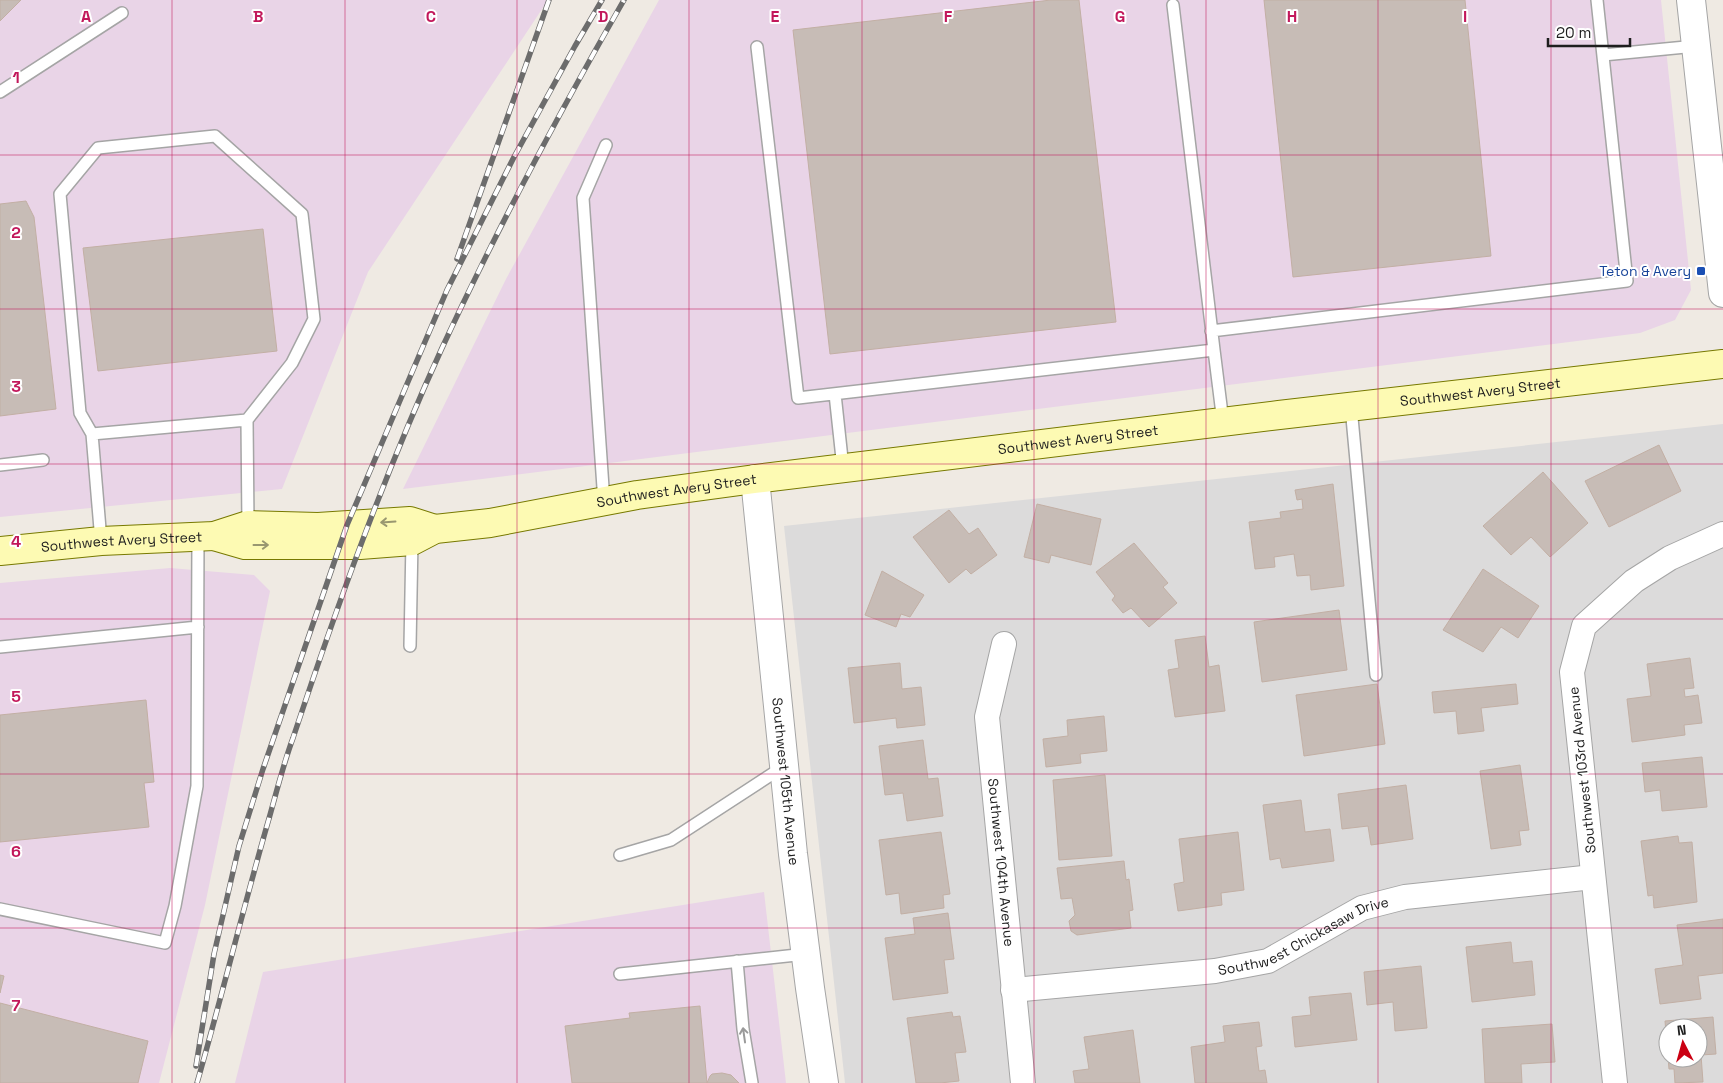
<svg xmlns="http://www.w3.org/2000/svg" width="1723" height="1083" viewBox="0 0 1723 1083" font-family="'Space Grotesk',sans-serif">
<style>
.residential{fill:#dcdbdb;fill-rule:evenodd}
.industrial{fill:#e9d4e7}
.building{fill:#c7bcb6;stroke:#c2afa4;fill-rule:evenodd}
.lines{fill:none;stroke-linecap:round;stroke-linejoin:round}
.service-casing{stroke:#a5a5a5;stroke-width:14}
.minor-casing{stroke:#a5a5a5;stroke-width:26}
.tertiary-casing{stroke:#a5a5a5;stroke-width:30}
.secondary-casing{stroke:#777900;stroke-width:30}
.service{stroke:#fff;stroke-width:11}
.minor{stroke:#fff;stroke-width:24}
.tertiary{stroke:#fff;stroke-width:28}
.secondary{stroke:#fdfab3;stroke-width:28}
.rail-casing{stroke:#6c6c6c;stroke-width:5.5}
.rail{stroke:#fff;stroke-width:4;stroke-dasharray:11;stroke-linecap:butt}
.oneway{stroke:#999770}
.oneway2{stroke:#9a9a9a}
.grid{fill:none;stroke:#c2185b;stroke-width:1;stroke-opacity:0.55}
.transit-dot{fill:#1a4fb4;stroke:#fff;stroke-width:2}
.labels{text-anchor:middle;stroke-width:4;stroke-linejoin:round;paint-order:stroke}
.transit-label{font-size:14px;fill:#164399;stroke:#fff;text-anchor:end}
.street-label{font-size:14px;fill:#1e1e1e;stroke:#fff}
.grid-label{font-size:16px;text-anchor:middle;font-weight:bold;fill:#c2185b;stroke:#fff;stroke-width:4;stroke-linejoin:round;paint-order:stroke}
</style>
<rect width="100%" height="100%" fill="#efeae3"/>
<path class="residential" d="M1723 424V1083H845L784 526ZM1668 1028H1698V1058H1668Z"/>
<path class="industrial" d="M0 0H548L368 272 282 489 0 517Z
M659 0H1661L1691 290 1675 320 1640 333 403 489 506 279Z
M170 568 254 575 270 591 205 905 159 1083H0V583Z
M764 892 786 1083H235L263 972Z"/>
<path class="building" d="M0 0H21L0 21Z
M1051 0H1079L1116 322 830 354 793 30Z
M1264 0H1465L1491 256 1293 277Z
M26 201 34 217 56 409 0 416V204Z
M263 229 277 351 98 371 83 248Z
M1659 445 1681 491 1609 527 1585 481Z
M1543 472 1588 523 1550 557 1531 537 1511 555 1483 526Z
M1333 484 1344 586 1311 590 1310 575 1297 576 1294 554 1274 557 1275 567 1255 569 1249 522 1281 518 1280 512 1303 509 1302 499 1297 500 1295 490Z
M1037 504 1101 519 1091 565 1051 555 1049 563 1024 557Z
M949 510 969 534 978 528 997 555 971 574 966 569 949 583 913 537Z
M1134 543 1168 583 1163 587 1177 603 1149 627 1131 608 1123 613 1112 600 1115 596 1096 572Z
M1483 569 1539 606 1518 638 1501 627 1483 652 1443 630Z
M882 571 924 595 910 617 901 614 896 627 865 615Z
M1339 610 1347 670 1262 682 1254 622Z
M1205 636 1209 667 1219 665 1225 711 1175 717 1168 670 1179 668 1175 640Z
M1690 658 1694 688 1684 689 1685 697 1698 695 1702 723 1684 725 1685 735 1632 742 1627 699 1651 696 1647 664Z
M900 663 902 689 921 687 925 725 897 728 896 718 854 723 848 668Z
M1377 684 1385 744 1304 756 1296 695Z
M1516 684 1518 704 1481 708 1484 731 1458 734 1456 711 1434 713 1432 692Z
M146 700 154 782 144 783 149 827 0 842V715Z
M1104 716 1107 751 1080 754 1081 763 1046 767 1043 739 1068 736 1067 720Z
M923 740 928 779 938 778 943 816 907 821 903 793 885 795 879 746Z
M1702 757 1707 807 1662 811 1660 790 1645 792 1642 763Z
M1520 765 1529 830 1519 831 1521 845 1491 849 1480 771Z
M1105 775 1112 856 1059 860 1053 780Z
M1406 785 1413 839 1371 845 1368 826 1342 829 1338 794Z
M1301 800 1305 832 1330 829 1334 861 1282 868 1280 858 1270 860 1263 805Z
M941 832 950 894 943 895 944 908 901 914 899 893 886 895 879 840Z
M1238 832 1244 890 1221 893 1222 905 1178 911 1174 884 1184 882 1179 839Z
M1678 836 1679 843 1692 842 1697 902 1654 908 1653 895 1648 896 1641 841Z
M1124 861 1126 880 1129 879 1133 910 1129 911 1131 928 1077 935 1071 931 1069 921 1075 915 1072 898 1061 899 1057 868Z
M948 913 954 959 944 960 948 993 893 1000 885 938 915 934 913 918Z
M1723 919V973L1698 976 1701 999 1660 1004 1655 969 1683 965 1677 925Z
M1511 942 1513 963 1532 961 1535 995 1472 1002 1466 947Z
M1421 966 1427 1028 1395 1031 1393 1002 1367 1005 1364 972Z
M0 975 4 976 0 993Z
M1351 993 1357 1040 1295 1047 1292 1017 1311 1015 1309 997Z
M0 1003 148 1041 138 1083H0Z
M700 1006 707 1083H572L565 1026 630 1018 629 1013Z
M952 1012 953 1017 960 1016 966 1052 955 1053 959 1081 940 1083H916L907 1018Z
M1713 1017 1716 1054 1701 1055 1703 1082 1675 1083 1674 1069H1669L1665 1021ZM1668 1028H1698V1058H1668Z
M1259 1022 1262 1046 1256 1047 1259 1071 1265 1070 1267 1083H1195L1191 1047 1225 1042 1223 1026Z
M1552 1024 1555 1062 1521 1064 1522 1083H1485L1482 1029Z
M1133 1030 1140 1083H1075L1073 1071 1089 1069 1084 1037Z
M722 1073 731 1075 739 1083H707L710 1076 712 1074Z"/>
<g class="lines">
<g class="service-casing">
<path id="service" d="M757 47 798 398 1214 350 1173 5
M1603 55 1696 46
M0 92 122 13
M1211 331 1627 281 1597 0
M1214 350 1223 422
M835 394 843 468
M1351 407 1376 675
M247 420 248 525
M92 434 80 413 60 194 98 148 215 136 302 214 314 319 292 363 247 420 92 434 101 541
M0 465 43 460
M604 502 583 198 606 145
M410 646 412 541
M0 647 198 627
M620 855 671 840 783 767
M0 909 165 943 175 906 197 786 198 536
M737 961 743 1029 752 1083
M620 974 806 954"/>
</g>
<g class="minor-casing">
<g id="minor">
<path id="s1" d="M1004 644 987 717 1023 1083"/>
<path id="s2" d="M1013 990 1215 971 1268 961 1362 908 1405 897 1593 877"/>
<path d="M1615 1083 1572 672 1584 626 1634 581 1670 558 1723 534"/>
</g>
</g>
<g class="tertiary-casing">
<g id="tertiary">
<path d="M1691 0 1723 293"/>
<path id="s3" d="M755 479 793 854 810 988 824 1083"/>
</g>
</g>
<g class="secondary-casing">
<g id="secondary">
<path id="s4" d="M214 536 245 545H360L412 541 435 529 490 523 637 495 755 479 1279 415 1723 364"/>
<path id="s5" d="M0 551 101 541 214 536 248 525 318 527 410 521 435 529"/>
</g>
</g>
<use href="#service" class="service"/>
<use href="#minor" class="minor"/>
<use href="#tertiary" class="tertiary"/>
<use href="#secondary" class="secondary"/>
<g class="rail-casing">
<path id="rail" d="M457 259 549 0
M196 1066 214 954 239 846 263 769 347 525 447 290 514 157 575 46 602 0
M197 1083C222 996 243 909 268 822 276 794 283 765 293 738 337 606 384 475 442 348 497 229 559 113 624 0"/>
</g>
<use href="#rail" class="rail"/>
</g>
<defs><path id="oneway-shaft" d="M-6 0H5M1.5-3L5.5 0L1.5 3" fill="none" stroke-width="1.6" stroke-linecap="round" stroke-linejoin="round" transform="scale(1.25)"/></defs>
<g class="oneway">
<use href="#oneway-shaft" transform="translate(388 522) rotate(176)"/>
<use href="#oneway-shaft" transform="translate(261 545)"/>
</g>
<use class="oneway2" href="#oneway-shaft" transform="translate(744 1035) rotate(-98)"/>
<path class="grid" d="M172 0V1083M345 0V1083M517 0V1083M689 0V1083M862 0V1083M1034 0V1083M1206 0V1083M1378 0V1083M1551 0V1083M0 155H1723M0 309H1723M0 464H1723M0 619H1723M0 774H1723M0 928H1723"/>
<rect class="transit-dot" x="1696" y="266" width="10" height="10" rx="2.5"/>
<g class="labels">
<g class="transit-label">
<text x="1691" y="276">Teton &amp; Avery</text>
</g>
<g class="street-label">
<text dy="5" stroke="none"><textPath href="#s4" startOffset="1280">Southwest Avery Street</textPath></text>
<text dy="5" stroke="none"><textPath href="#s4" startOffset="875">Southwest Avery Street</textPath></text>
<text dy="5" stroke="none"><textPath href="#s4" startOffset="470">Southwest Avery Street</textPath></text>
<text dy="5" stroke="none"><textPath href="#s5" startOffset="122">Southwest Avery Street</textPath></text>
<text transform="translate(1582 770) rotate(-96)" y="5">Southwest 103rd Avenue</text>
<text dy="5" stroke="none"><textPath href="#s3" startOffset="304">Southwest 105th Avenue</textPath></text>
<text dy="5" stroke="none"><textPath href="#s1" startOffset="221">Southwest 104th Avenue</textPath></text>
<text dy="5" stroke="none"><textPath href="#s2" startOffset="299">Southwest Chickasaw Drive</textPath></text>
</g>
</g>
<g class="grid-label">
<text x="86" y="22">A</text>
<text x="258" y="22">B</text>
<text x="431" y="22">C</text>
<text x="603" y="22">D</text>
<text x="775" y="22">E</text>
<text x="948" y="22">F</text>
<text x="1120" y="22">G</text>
<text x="1292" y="22">H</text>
<text x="1465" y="22">I</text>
<text x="16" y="83">1</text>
<text x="16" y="238">2</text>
<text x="16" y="392">3</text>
<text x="16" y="547">4</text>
<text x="16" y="702">5</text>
<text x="16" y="857">6</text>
<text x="16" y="1011">7</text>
</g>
<g transform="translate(1683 1043) rotate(354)"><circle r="24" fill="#ffffff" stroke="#a5a5a5"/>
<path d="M0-4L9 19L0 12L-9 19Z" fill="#cb0012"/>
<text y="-8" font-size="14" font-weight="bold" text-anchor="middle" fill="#1e1e1e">N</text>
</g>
<path d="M1548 38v8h82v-8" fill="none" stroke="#1e1e1e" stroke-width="2.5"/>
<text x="1556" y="38" font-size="15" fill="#1e1e1e" stroke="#ffffff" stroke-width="4" paint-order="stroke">20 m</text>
</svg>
